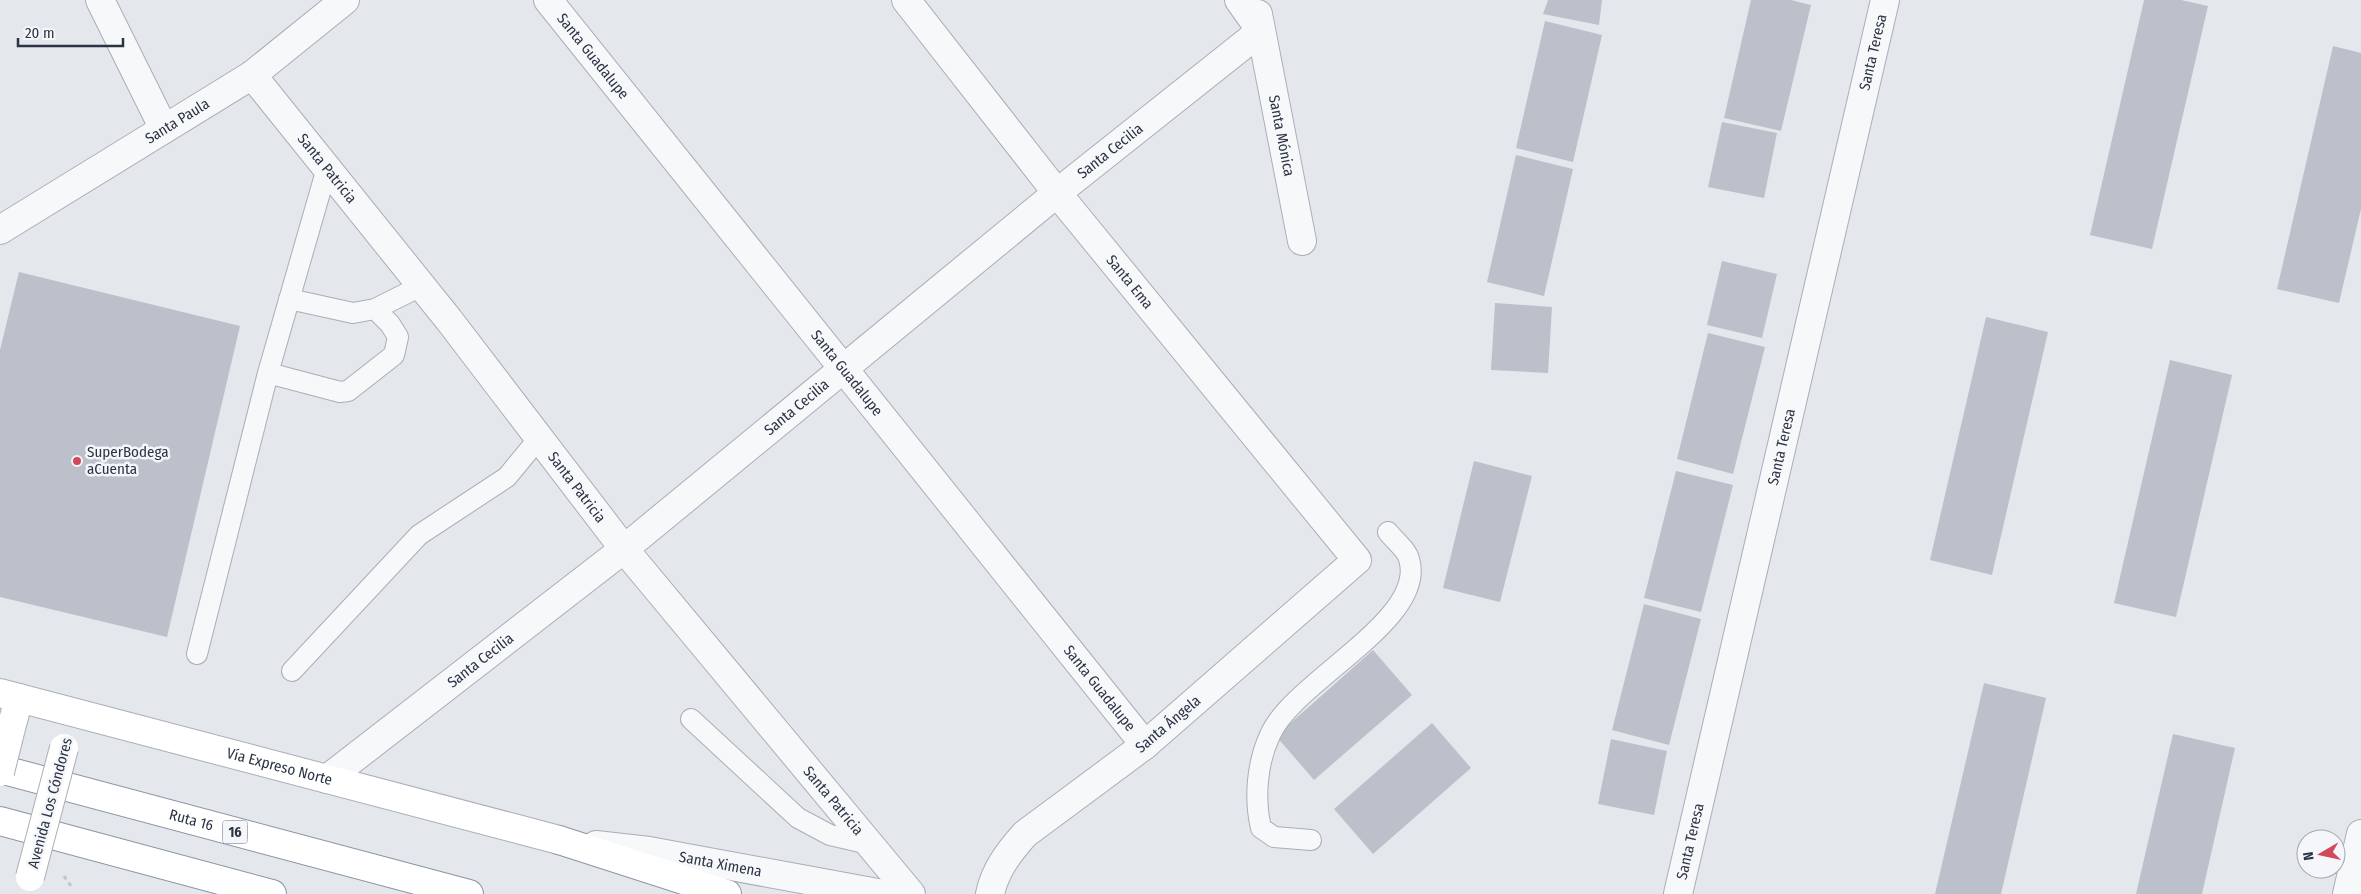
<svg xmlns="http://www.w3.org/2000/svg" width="2361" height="894" viewBox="0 0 2361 894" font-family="'Fira Sans Condensed',sans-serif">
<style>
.building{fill:#bbc0ca}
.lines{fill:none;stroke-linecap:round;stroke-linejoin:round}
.lane-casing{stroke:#a9aeb7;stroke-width:22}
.street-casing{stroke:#a9aeb7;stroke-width:30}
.secondary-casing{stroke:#a9aeb7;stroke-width:30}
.highway-casing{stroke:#8b94a3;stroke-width:30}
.path{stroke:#c2c5cb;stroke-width:3;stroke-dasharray:4 4;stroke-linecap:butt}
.lane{stroke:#f7f8fa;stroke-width:20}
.street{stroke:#f7f8fa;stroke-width:28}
.secondary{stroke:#fff;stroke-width:28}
.highway{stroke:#fff;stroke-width:28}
.secondary-bridge-casing{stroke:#a9aeb7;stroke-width:30;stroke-linecap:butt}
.secondary-bridge{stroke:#fff;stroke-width:28}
.poi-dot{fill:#d1495b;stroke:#f4f6f9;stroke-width:2}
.labels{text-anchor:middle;stroke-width:5;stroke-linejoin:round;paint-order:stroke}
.shield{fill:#f4f6f9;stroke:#676e7b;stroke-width:1}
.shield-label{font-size:14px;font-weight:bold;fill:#2b3445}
.street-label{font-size:15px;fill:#2b3445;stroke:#f4f6f9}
.poi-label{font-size:15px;fill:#2b3445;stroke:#f4f6f9;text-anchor:start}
</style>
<rect width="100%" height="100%" fill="#e4e7ec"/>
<path class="building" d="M1548 0H1602L1599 25 1543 14Z
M1751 0H1791L1811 5 1781 131 1724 118Z
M2144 0H2181L2208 6 2152 249 2090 235Z
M1545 21 1602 35 1573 162 1516 148Z
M2333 46 2361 53V209L2339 303 2277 289Z
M1722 122 1777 133 1764 198 1708 187Z
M1516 155 1573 169 1544 296 1487 282Z
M1722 261 1777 274 1762 338 1707 325Z
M19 272 240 326 167 637 0 597V350Z
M1495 303 1552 307 1548 373 1491 370Z
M1986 317 2048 332 1992 575 1930 560Z
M1708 333 1765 347 1733 474 1677 459Z
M2170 360 2232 375 2176 617 2114 603Z
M1474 461 1532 476 1500 602 1443 588Z
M1676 471 1733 485 1701 612 1644 598Z
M1644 604 1701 619 1669 745 1612 730Z
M1373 650 1412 695 1314 780 1276 736Z
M1984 683 2046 698 2001 894H1935Z
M1432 723 1471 768 1373 854 1334 809Z
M2173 734 2235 748 2202 894H2136Z
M1611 739 1667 751 1654 815 1598 804Z"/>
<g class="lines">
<g class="lane-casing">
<path id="lane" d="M289 299 353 313 375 309 421 286
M268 373 340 392 348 391 394 355 398 337 390 324 375 309
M197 654 268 373 327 168
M292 671 419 535 507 477 539 438
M691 719 798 818 830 835 869 844
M1311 840 1274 837 1261 828C1254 798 1257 763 1270 735 1293 681 1428 620 1409 559 1407 550 1394 540 1388 532"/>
</g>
<g class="street-casing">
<g id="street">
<path d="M100 0 164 129"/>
<path id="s1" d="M548 0 1145 745"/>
<path id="s2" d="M906 0 1057 193 1357 560 1145 745 1025 834C1009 852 995 870 990 894"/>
<path id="s3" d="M1258 14 1302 241"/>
<path id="s4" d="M252 75 449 320 624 549 911 894"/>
<path id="s5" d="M0 230 252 75 345 0"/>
<path id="s6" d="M327 779 624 549 1057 193 1261 31 1239 0"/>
<path id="s7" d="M596 845 649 851 883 894"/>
<path id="s8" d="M1678 894 1885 0"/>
<path d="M2347 894 2361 834"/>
</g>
</g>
<g class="secondary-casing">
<g id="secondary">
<path id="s9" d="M0 693 559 840"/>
<path d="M9 736 19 698"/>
</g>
</g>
<g class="highway-casing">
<g id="highway">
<path id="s10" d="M0 769 469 894"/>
<path d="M0 821 272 894"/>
<path d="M559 840 727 894"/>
</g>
</g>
<path class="path" d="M64 876 71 886"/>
<use href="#lane" class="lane"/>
<use href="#street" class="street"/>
<use href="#secondary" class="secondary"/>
<use href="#highway" class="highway"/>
<g class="secondary-bridge-casing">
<path id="secondary-bridge" d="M0 772 9 736
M30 877 64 748"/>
</g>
<use href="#secondary-bridge" class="secondary-bridge"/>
</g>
<circle class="poi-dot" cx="77" cy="461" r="5"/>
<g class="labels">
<rect class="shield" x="222.5" y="820.5" width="25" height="23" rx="4"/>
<g class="shield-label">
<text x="235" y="837">16</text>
</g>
<g class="street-label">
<text dy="5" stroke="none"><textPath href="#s8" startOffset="864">Santa Teresa</textPath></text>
<text dy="5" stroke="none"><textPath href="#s1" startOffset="72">Santa Guadalupe</textPath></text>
<text dy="5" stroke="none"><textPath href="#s5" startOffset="208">Santa Paula</textPath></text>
<text dy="5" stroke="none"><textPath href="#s3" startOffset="124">Santa Mónica</textPath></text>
<text dy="5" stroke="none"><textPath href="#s6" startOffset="1004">Santa Cecilia</textPath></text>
<text dy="5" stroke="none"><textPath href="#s4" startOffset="120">Santa Patricia</textPath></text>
<text dy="5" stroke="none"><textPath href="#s2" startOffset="360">Santa Ema</textPath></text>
<text dy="5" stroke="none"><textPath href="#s1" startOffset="478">Santa Guadalupe</textPath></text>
<text dy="5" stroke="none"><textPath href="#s6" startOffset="599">Santa Cecilia</textPath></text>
<text dy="5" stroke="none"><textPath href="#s8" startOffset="459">Santa Teresa</textPath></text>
<text dy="5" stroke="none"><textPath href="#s4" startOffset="525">Santa Patricia</textPath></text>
<text dy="5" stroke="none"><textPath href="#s6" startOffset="194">Santa Cecilia</textPath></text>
<text dy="5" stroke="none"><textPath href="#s1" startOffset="882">Santa Guadalupe</textPath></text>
<text transform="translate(1168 724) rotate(-40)" y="5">Santa Ángela</text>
<text dy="5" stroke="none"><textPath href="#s9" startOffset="289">Vía Expreso Norte</textPath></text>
<text dy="5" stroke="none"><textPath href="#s4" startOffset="930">Santa Patricia</textPath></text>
<text transform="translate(50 803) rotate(-75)" y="5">Avenida Los Cóndores</text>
<text dy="5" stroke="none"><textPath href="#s10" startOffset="198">Ruta 16</textPath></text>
<text dy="5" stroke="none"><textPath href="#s8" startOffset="54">Santa Teresa</textPath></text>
<text dy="5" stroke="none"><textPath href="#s7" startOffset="126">Santa Ximena</textPath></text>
</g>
<g class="poi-label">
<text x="87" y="457">SuperBodega<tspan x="87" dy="17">aCuenta</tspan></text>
</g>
</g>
<g transform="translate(2321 854) rotate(261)"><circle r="24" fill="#f4f6f9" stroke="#a4a8b1"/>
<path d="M0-4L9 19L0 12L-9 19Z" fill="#d1495b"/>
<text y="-8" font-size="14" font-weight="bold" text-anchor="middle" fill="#2b3445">N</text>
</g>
<path d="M18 38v8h105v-8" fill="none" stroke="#2b3445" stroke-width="2.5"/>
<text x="25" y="38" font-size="15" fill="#2b3445" stroke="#f4f6f9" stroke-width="4" paint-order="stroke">20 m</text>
</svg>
